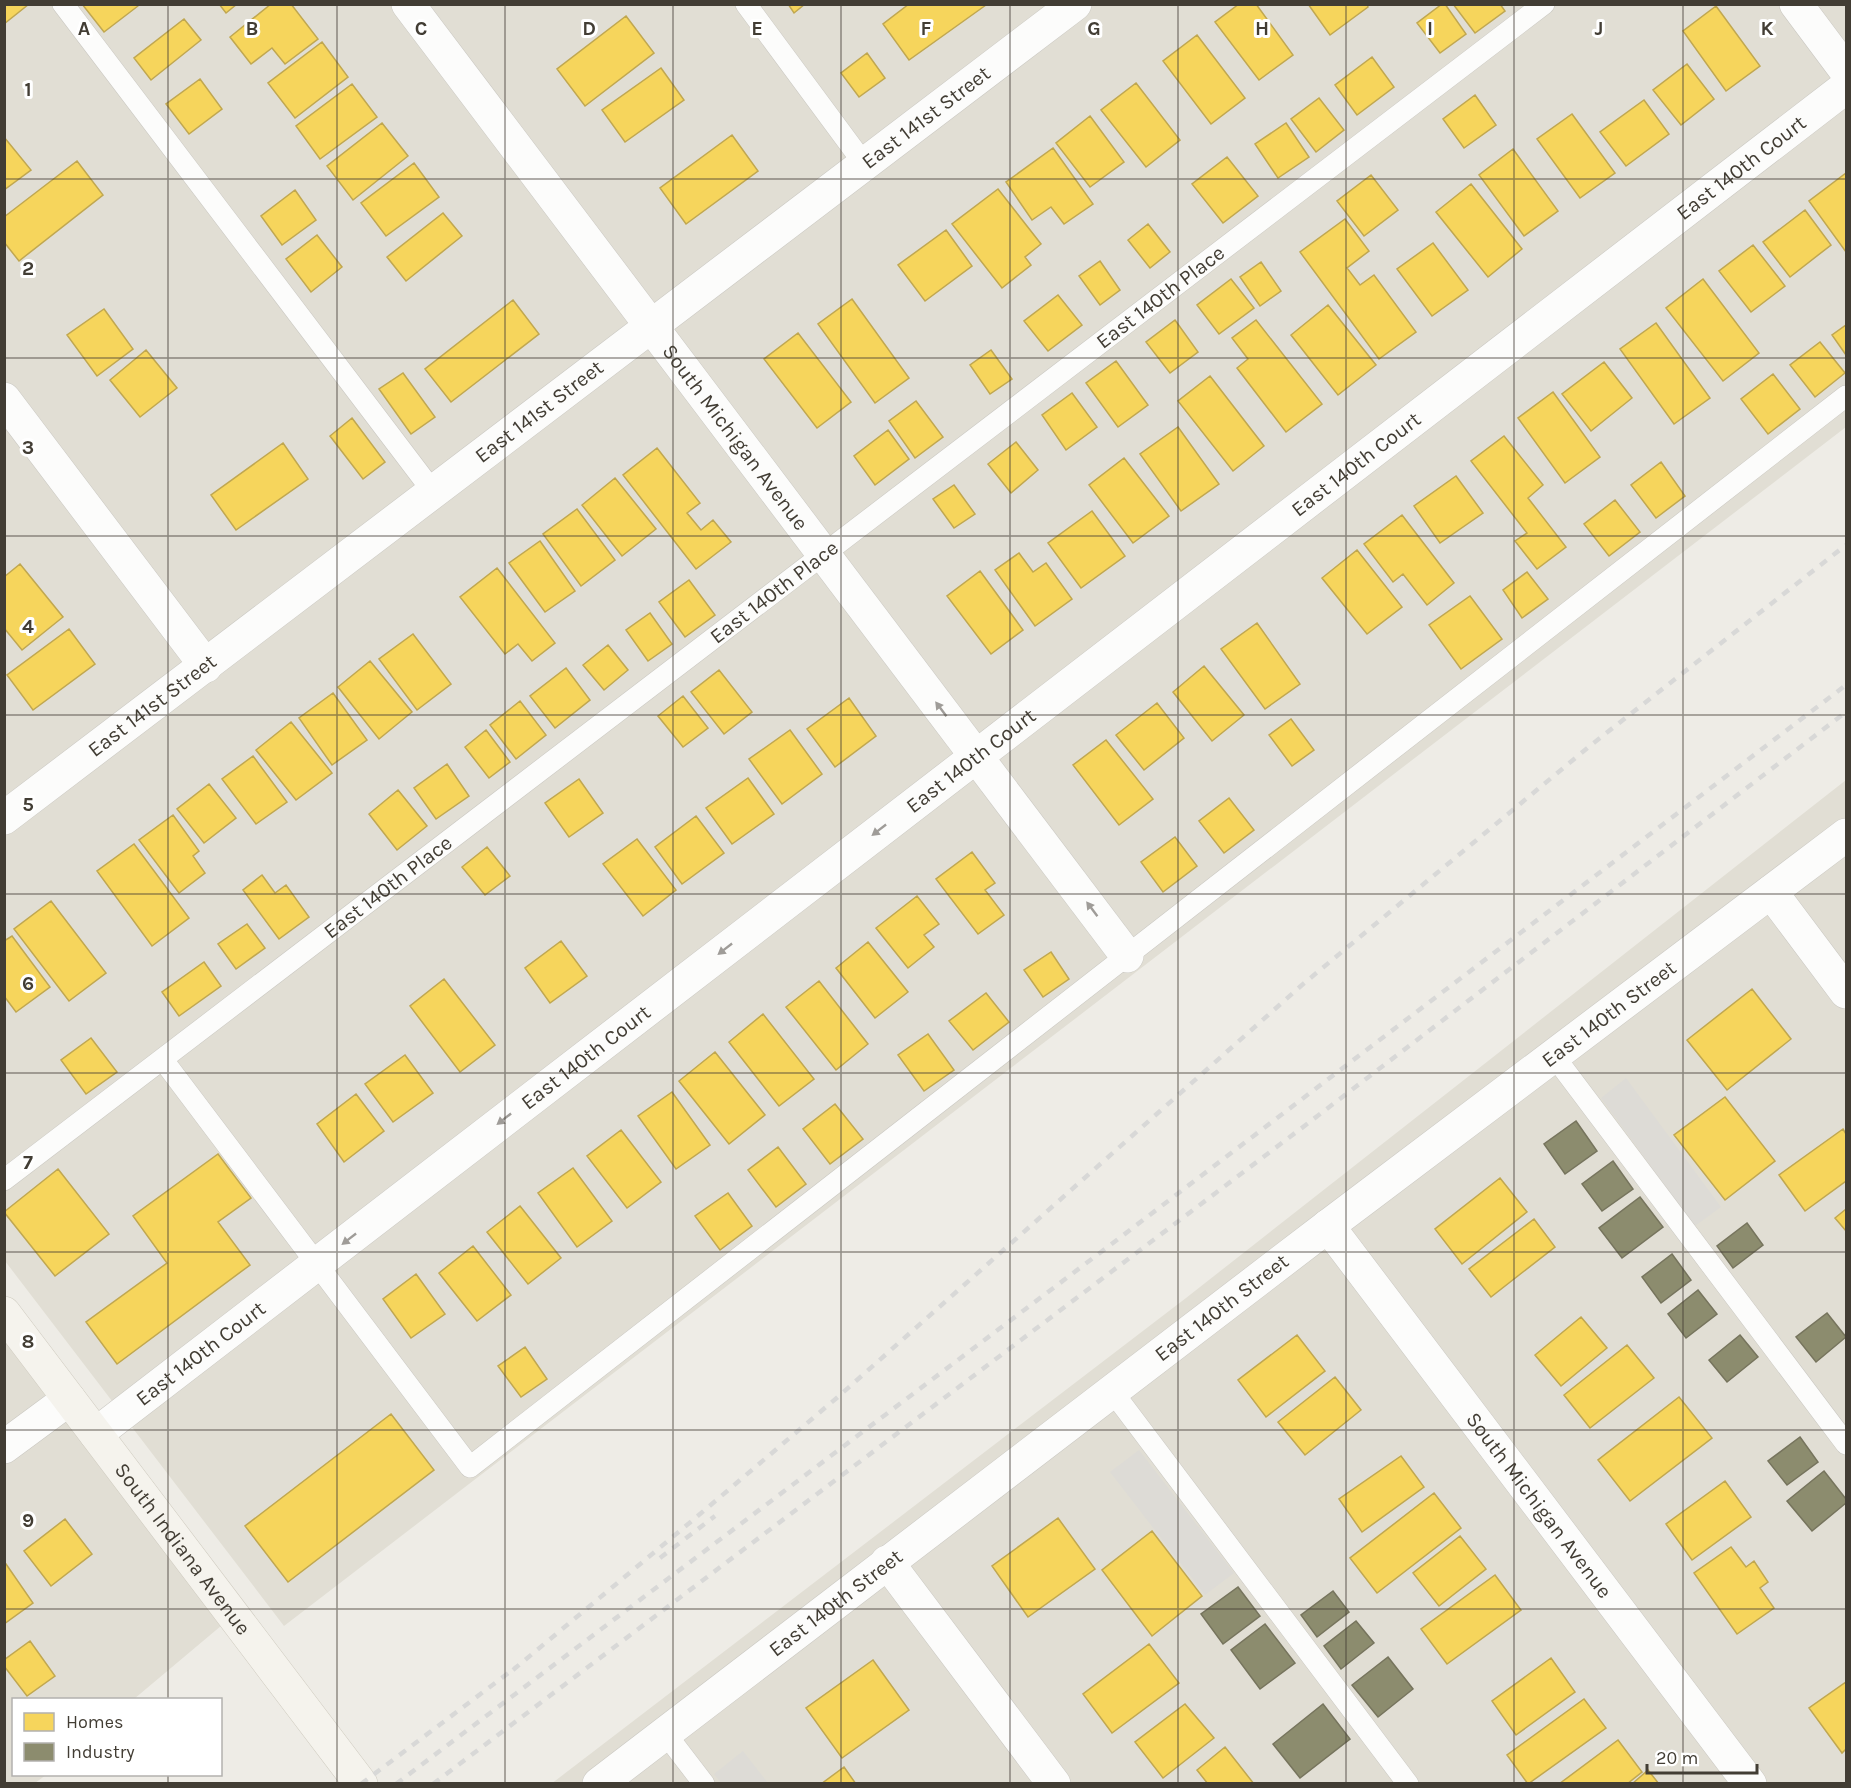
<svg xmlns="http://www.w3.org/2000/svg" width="1851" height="1788" viewBox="0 0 1851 1788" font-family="Karla,sans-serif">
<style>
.residential{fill:#e1ded4}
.parking{fill:#dddbd6}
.homes{fill:#f6d55c;stroke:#c0a750;stroke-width:1.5}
.industry{fill:#8c8c6e;stroke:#76745d;stroke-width:1.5}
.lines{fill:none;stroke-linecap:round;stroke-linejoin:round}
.service-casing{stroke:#cac8c2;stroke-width:22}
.minor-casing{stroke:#cac8c2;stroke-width:34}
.secondary-casing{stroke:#cecabf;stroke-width:34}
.service{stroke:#fcfcfb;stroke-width:21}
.minor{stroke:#fcfcfb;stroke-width:33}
.secondary{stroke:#f5f3ed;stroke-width:33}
.rail{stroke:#d8d8d7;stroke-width:4.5;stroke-dasharray:8 8;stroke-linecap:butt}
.oneway{fill:#9f9c98}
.grid{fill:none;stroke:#423d34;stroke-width:1.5;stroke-opacity:0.55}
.labels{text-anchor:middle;stroke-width:6;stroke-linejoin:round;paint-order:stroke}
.street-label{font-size:21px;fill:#423d34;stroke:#fff}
.grid-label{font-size:20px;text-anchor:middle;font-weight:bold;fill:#423d34;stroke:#fff;stroke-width:6;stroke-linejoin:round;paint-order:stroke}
</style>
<rect width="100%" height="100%" fill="#eeece6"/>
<path class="residential" d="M5 5H1846V427L284 1626 5 1261Z
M1846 780V1783L551 1784 1186 1298Z
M4 1312 234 1615 134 1699 14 1700V1774L46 1775 35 1783H5Z"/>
<path class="parking" d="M1626 1078 1721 1207 1695 1226 1601 1098Z
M1139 1450 1234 1573 1205 1595 1110 1472Z
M743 1751 768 1783H721L714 1774Z"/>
<path class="homes" d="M4 4H29L4 24Z
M82 4H138V6L104 32Z
M219 4H237L226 13Z
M271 4H291L318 39 285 64 272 48 251 64 230 37Z
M788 4H805L794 13Z
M909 4H985L986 5 909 60 883 24Z
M1239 4H1256L1293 55 1259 80 1215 22Z
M1308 4H1367L1368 7 1330 35Z
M1442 4H1445L1466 34 1440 53 1417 23Z
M1453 4H1500L1505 11 1475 33Z
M1716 6 1760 66 1726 91 1683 31Z
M626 16 654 53 585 106 557 69Z
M184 19 201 40 151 80 134 58Z
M1197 35 1245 98 1211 124 1163 61Z
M322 42 348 77 295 118 268 83Z
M867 53 885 78 859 97 841 73Z
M1372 57 1394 87 1357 115 1335 85Z
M1687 64 1714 99 1681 125 1653 90Z
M661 68 684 100 625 142 602 110Z
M200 79 222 109 189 134 166 104Z
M1136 83 1180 140 1146 167 1101 110Z
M352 84 377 117 320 159 296 126Z
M1475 95 1496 125 1464 148 1443 119Z
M1319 98 1344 130 1316 152 1291 119Z
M1644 100 1669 134 1626 166 1600 132Z
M1572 114 1615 173 1580 198 1537 139Z
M1090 116 1124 162 1090 187 1056 143Z
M382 123 408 156 353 200 327 166Z
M1286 123 1309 157 1278 178 1255 144Z
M732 135 758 171 686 224 660 188Z
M4 137 31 170 4 190Z
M1053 148 1093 204 1064 224 1051 207 1032 220 1006 182Z
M1513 149 1558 211 1524 236 1479 175Z
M1227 157 1258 196 1223 223 1192 184Z
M77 161 103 195 19 261 4 242V217Z
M414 163 439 197 386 236 361 203Z
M1846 173V252L1809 201Z
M1371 175 1398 210 1364 236 1337 201Z
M1471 184 1522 249 1488 277 1436 212Z
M998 189 1041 244 1025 257 1031 265 1002 288 952 224Z
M295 190 316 220 282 245 261 216Z
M1805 210 1831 245 1790 277 1763 242Z
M443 213 462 236 406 281 387 257Z
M1345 219 1369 251 1347 268 1360 285 1374 275 1416 332 1379 359 1300 252Z
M1148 224 1170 252 1150 268 1128 240Z
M946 230 972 266 925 301 898 265Z
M317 235 342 267 311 292 286 259Z
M1433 243 1468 290 1432 316 1397 269Z
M1753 245 1785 286 1751 312 1719 271Z
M1100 261 1120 290 1100 305 1079 276Z
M1261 262 1281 291 1260 306 1240 277Z
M1231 279 1254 308 1219 334 1197 305Z
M1703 279 1759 353 1723 381 1666 308Z
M1058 295 1082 325 1048 351 1024 321Z
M852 299 909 378 875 403 818 324Z
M513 300 539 334 451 402 425 369Z
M1328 305 1376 365 1338 395 1291 335Z
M104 309 133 349 97 376 67 335Z
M1175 320 1198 352 1170 373 1146 342Z
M1256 320 1322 404 1286 432 1237 368 1248 359 1232 338Z
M1656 323 1710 398 1674 424 1620 349Z
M1846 325V355L1832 335Z
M798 333 851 402 817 428 764 359Z
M1820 342 1845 373 1815 397 1790 365Z
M146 350 177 388 140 417 110 380Z
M991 350 1012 379 990 394 970 365Z
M1116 361 1148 405 1118 427 1086 383Z
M1604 362 1632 398 1591 431 1562 394Z
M403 373 435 417 411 434 379 389Z
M1773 374 1800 409 1768 434 1741 399Z
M1210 376 1264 446 1233 471 1178 401Z
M1553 392 1600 457 1565 483 1518 418Z
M1072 393 1097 427 1066 450 1042 415Z
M916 401 943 437 915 458 889 421Z
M352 418 385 462 363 479 330 436Z
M1178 427 1219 484 1181 511 1140 454Z
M888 430 909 459 875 485 854 456Z
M1504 436 1543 485 1528 498 1566 547 1537 569 1515 541 1527 533 1471 461Z
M1016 442 1038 470 1011 493 988 464Z
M283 443 308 479 236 530 211 495Z
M657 448 700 503 687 513 701 530 713 520 731 542 696 569 623 475Z
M1124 458 1169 516 1133 543 1089 485Z
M1661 462 1685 496 1656 518 1631 485Z
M1456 476 1483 513 1440 543 1414 506Z
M615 478 656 529 622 556 582 505Z
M954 485 975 514 954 528 933 499Z
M1615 500 1640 532 1609 556 1584 524Z
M577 509 615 560 581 586 543 534Z
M1092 511 1125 556 1081 588 1048 543Z
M1402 515 1454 583 1427 605 1403 574 1393 582 1364 544Z
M540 541 575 591 545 612 509 563Z
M1357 550 1402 607 1367 634 1322 578Z
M1019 553 1033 572 1046 563 1072 599 1035 626 995 570Z
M20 564 63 617 22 650 4 628V577Z
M497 568 555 643 532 661 518 644 505 654 460 597Z
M980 571 1023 630 991 654 947 596Z
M1527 572 1548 599 1522 618 1503 590Z
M689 580 715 615 685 637 659 602Z
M1470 596 1502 639 1461 669 1429 625Z
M650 613 672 644 648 661 626 630Z
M1257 623 1300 684 1265 709 1221 649Z
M69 629 95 664 33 710 7 675Z
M413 634 451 684 417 710 379 659Z
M608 645 628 670 604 690 583 665Z
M370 661 412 712 379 739 338 687Z
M1204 666 1244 715 1212 741 1173 692Z
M566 668 590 700 555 728 530 696Z
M719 670 752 712 724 734 691 692Z
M333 693 367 740 332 765 299 718Z
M683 696 708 728 683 747 658 716Z
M849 698 876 736 835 767 807 729Z
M520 701 546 735 516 759 490 725Z
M1157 703 1184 738 1144 770 1116 735Z
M1291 719 1314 750 1292 766 1269 735Z
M291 722 332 773 296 800 256 750Z
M486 730 510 762 489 778 465 747Z
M790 730 822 774 782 804 749 759Z
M1106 740 1153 799 1119 825 1073 765Z
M253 756 287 802 256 824 222 779Z
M447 764 469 796 436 819 414 788Z
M748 778 774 814 732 844 706 808Z
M579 779 603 813 569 837 545 803Z
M209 784 236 818 204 843 177 809Z
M398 790 427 826 397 850 369 814Z
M1229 798 1254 830 1224 853 1199 821Z
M173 815 199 851 193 856 205 873 179 893 139 840Z
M696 816 724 853 682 884 655 847Z
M1175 837 1197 866 1163 892 1141 862Z
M637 839 676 890 643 916 603 864Z
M134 844 189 918 152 946 97 871Z
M487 847 510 876 485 895 462 867Z
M972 852 995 883 985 890 1004 915 978 934 936 879Z
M262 875 275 893 286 885 309 917 279 939 243 890Z
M917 896 939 924 924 935 934 947 908 968 876 928Z
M51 901 106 973 69 1001 14 929Z
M247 924 265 948 236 969 218 944Z
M12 936 50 987 16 1012 4 996V941Z
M561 941 587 976 550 1003 525 968Z
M868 942 908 992 875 1018 836 968Z
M1051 952 1069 979 1043 997 1024 970Z
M204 962 221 986 179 1016 162 992Z
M444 979 495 1045 460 1072 410 1006Z
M819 981 868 1044 836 1070 786 1007Z
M1752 989 1791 1039 1727 1090 1687 1040Z
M986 993 1009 1022 973 1050 949 1021Z
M763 1014 814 1079 779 1106 729 1042Z
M928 1034 954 1070 924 1091 898 1055Z
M91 1038 117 1072 86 1094 61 1060Z
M715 1052 765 1115 729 1144 679 1081Z
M405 1055 433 1093 393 1122 365 1084Z
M672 1092 710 1145 676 1169 638 1116Z
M356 1094 384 1131 344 1162 317 1124Z
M1725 1097 1775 1161 1725 1200 1674 1135Z
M835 1104 863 1139 830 1164 803 1129Z
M1843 1129 1846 1134V1181L1805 1211 1779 1175Z
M621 1130 661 1182 627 1208 587 1156Z
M778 1147 806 1184 776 1207 748 1170Z
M218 1154 251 1198 218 1222 250 1265 117 1364 86 1322 167 1263 133 1216Z
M573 1168 612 1221 577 1247 538 1193Z
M58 1169 109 1234 55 1276 4 1212Z
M1500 1178 1527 1212 1462 1264 1435 1229Z
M728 1193 752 1226 720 1250 695 1216Z
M520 1206 561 1258 528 1284 487 1232Z
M1846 1209V1231L1835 1218Z
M1534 1219 1555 1247 1491 1297 1469 1269Z
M473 1246 511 1295 477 1321 439 1273Z
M416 1274 445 1314 411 1338 383 1299Z
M1581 1317 1607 1348 1561 1386 1535 1355Z
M1297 1335 1325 1371 1266 1417 1238 1380Z
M1627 1345 1654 1378 1590 1428 1564 1395Z
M525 1347 547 1379 521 1397 498 1366Z
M1335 1377 1361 1410 1305 1455 1278 1422Z
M1679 1397 1712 1438 1630 1501 1598 1460Z
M391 1414 434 1470 288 1582 245 1526Z
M1401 1456 1424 1487 1362 1532 1339 1499Z
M1725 1481 1751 1517 1692 1560 1666 1524Z
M1434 1493 1461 1528 1377 1593 1350 1558Z
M1058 1518 1095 1569 1028 1617 992 1566Z
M65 1519 92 1554 51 1586 24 1551Z
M1152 1531 1202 1596 1152 1636 1102 1570Z
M1460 1536 1486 1569 1439 1606 1413 1573Z
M1731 1547 1746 1567 1754 1561 1768 1582 1760 1588 1774 1608 1737 1634 1694 1573Z
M6 1564 33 1603 4 1624V1565Z
M1495 1575 1521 1610 1447 1664 1421 1629Z
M30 1641 55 1676 27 1696 4 1666V1660Z
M1149 1644 1179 1683 1112 1733 1083 1694Z
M1551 1658 1575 1692 1516 1735 1492 1701Z
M873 1660 909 1710 842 1758 806 1708Z
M1846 1682V1749L1842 1753 1809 1708Z
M1584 1699 1606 1728 1528 1784 1507 1755Z
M1185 1704 1214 1738 1163 1778 1135 1742Z
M1618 1740 1642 1772 1627 1784H1559Z
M1225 1747 1254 1784H1208L1197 1770Z
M844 1767 856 1784H821Z
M1648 1770 1659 1784H1632Z"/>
<path class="industry" d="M1576 1121 1597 1151 1565 1174 1544 1144Z
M1613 1161 1633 1189 1602 1211 1582 1184Z
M1640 1197 1663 1227 1622 1258 1599 1228Z
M1747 1223 1763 1245 1733 1268 1717 1246Z
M1672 1254 1691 1280 1661 1303 1642 1277Z
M1698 1290 1717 1314 1686 1338 1668 1314Z
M1827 1313 1846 1337 1816 1362 1796 1337Z
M1740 1335 1758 1357 1727 1382 1709 1360Z
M1800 1437 1818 1462 1787 1485 1768 1461Z
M1824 1471 1846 1499V1503L1812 1531 1787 1501Z
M1238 1587 1260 1616 1223 1644 1201 1614Z
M1333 1591 1349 1612 1317 1637 1301 1615Z
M1356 1621 1374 1643 1341 1669 1324 1646Z
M1265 1624 1295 1663 1260 1689 1231 1650Z
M1388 1657 1413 1689 1378 1717 1352 1685Z
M1323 1704 1350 1739 1300 1778 1273 1744Z"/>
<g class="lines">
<g class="service-casing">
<g id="service">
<path d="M63 4 434 493"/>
<path d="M746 4 865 165"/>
<path d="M1554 1056 1846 1444"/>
<path d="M163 1060 470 1467 1846 396"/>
<path id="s1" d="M4 1180 1544 4"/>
<path d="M1112 1391 1408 1784"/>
<path d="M665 1733 704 1784"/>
</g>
</g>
<g class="minor-casing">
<g id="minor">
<path id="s2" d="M408 4 1127 956"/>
<path d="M1796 4 1846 71"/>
<path d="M4 399 206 666"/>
<path id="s3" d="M4 818 1075 4"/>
<path d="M1771 892 1846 992"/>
<path id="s4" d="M1328 1226 1750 1784"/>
<path id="s5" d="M96 1434 1846 87"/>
<path d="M4 1447 69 1399"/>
<path d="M887 1562 1054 1784"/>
<path id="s6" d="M599 1784 1328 1226 1846 835"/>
</g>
</g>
<g class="secondary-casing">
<g id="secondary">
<path id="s7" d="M4 1313 361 1784"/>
</g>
</g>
<use href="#service" class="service"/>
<use href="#minor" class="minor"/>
<use href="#secondary" class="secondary"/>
<path class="rail" d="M660 1558 715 1516
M513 1670 693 1520 839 1396 1302 985 1591 745 1846 545
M361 1784 519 1665
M396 1784 1105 1249 1846 685
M433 1784 1307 1124 1846 712"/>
</g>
<defs><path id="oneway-solid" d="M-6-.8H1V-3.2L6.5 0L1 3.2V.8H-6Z" transform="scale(1.5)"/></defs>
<g class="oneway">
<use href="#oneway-solid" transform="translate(941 709) rotate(-127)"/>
<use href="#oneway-solid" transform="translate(879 830) rotate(142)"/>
<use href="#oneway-solid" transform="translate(1092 909) rotate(-127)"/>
<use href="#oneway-solid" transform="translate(725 949) rotate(142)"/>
<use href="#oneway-solid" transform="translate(504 1119) rotate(142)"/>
<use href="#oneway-solid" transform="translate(349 1239) rotate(142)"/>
</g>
<path class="grid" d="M168 4V1700M337 4V1784M505 4V1784M673 4V1784M841 4V1784M1010 4V1784M1178 4V1784M1346 4V1784M1514 4V1784M1683 4V1784M4 179H1846M4 358H1846M4 536H1846M4 715H1846M4 894H1846M4 1073H1846M4 1252H1846M4 1430H1846M4 1609H1846M168 1774V1784"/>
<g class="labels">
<g class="street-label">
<text dy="7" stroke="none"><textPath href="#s3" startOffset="1158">East 141st Street</textPath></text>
<text dy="7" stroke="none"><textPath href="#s5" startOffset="2076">East 140th Court</textPath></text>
<text dy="7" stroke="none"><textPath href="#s1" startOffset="1455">East 140th Place</textPath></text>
<text dy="7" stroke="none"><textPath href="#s3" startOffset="672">East 141st Street</textPath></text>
<text dy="7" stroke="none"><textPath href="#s2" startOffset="543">South Michigan Avenue</textPath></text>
<text dy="7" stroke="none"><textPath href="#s5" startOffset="1590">East 140th Court</textPath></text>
<text dy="7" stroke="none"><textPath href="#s1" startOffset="969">East 140th Place</textPath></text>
<text dy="7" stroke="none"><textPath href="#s3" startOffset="186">East 141st Street</textPath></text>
<text dy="7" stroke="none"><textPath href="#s5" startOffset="1104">East 140th Court</textPath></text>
<text dy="7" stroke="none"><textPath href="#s1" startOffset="483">East 140th Place</textPath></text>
<text dy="7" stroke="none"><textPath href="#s6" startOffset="1270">East 140th Street</textPath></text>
<text dy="7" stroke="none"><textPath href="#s5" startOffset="618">East 140th Court</textPath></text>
<text dy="7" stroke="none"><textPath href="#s6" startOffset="784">East 140th Street</textPath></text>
<text dy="7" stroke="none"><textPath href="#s5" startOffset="132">East 140th Court</textPath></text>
<text dy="7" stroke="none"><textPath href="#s4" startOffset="350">South Michigan Avenue</textPath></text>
<text dy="7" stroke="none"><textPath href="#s7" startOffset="296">South Indiana Avenue</textPath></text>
<text dy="7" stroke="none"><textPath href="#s6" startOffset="298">East 140th Street</textPath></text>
</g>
</g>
<g class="grid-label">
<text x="84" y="35">A</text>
<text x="252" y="35">B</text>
<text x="421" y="35">C</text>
<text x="589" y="35">D</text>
<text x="757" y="35">E</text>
<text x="926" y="35">F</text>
<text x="1094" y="35">G</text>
<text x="1262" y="35">H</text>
<text x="1430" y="35">I</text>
<text x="1599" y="35">J</text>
<text x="1767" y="35">K</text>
<text x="28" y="96">1</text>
<text x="28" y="275">2</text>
<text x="28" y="454">3</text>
<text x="28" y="633">4</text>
<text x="28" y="811">5</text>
<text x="28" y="990">6</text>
<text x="28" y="1169">7</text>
<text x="28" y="1348">8</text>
<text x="28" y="1527">9</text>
</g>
<rect width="1851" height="1788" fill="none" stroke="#423d34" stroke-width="12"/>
<rect x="12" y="1698" width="210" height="78" fill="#ffffff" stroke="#b3b1ae" stroke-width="1.5"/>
<rect x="24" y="1713" width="30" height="18" fill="#f6d55c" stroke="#b3b1ae" stroke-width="1.5"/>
<text x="66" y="1728" font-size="18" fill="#423d34">Homes</text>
<rect x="24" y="1743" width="30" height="18" fill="#8c8c6e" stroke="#b3b1ae" stroke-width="1.5"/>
<text x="66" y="1758" font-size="18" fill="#423d34">Industry</text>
<path d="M1647 1764v9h110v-9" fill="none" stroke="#423d34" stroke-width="3"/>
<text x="1656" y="1764" font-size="18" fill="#423d34" stroke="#ffffff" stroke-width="4.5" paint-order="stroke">20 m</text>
</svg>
